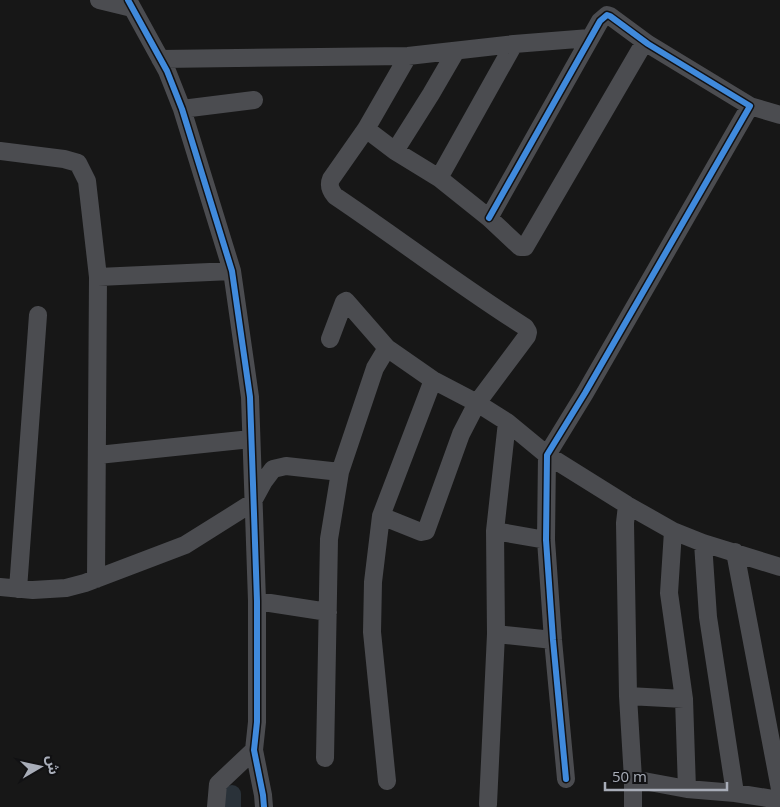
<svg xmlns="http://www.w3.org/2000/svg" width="780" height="807" viewBox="0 0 780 807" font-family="'Open Sans','Noto Sans Arabic',sans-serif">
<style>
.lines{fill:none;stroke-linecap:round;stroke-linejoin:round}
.canal{stroke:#2a3239;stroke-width:18}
.minor{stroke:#4b4c50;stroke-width:18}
.cycleway-casing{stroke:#111113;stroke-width:9}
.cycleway{stroke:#408adc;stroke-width:6}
</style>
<rect width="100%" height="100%" fill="#171717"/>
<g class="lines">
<path class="canal" d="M232 807V794"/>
<path class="minor" d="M99 0 132 8
M128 0 167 71 182 109 232 271 250 397 257 601V722L254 750 263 795 264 807
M160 59 408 56 514 44 590 38
M750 106 780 115
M182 109 254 100
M366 129 395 151 439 178 489 218 520 247H525L644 43 648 44
M0 151 64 159 78 163 87 181 98 277 96 579
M395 151 431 94 456 51
M439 178 514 44
M489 218 600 21 607 15 610 16 648 44 750 106 585 393 547 455 546 540 553 640 566 779
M98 277 232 271
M330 339 344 302 346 301 387 348 433 380 477 403 507 422 547 455 627 505 673 531 703 543 780 567
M98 455 251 439
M627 505 625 523 628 696 633 779 687 789 735 793 780 800
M381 516 421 532 426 531 461 434 477 403 527 336 528 332 525 327C460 286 399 239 335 196 331 191 328 186 331 179L366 129 408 56
M495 531 546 540
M673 531 669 593 684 699 687 789
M703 543 708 617 735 793
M735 552 780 789
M0 587 33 590 66 588 85 583 185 545 252 503 264 481 273 469 286 466 340 472
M18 589 38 315
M257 601 328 612
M496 634 553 640
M628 696 684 699
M325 758 329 539 340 472 375 368 387 348
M633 779V807
M387 781 372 632 373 582 381 516 433 380
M488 804 496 634 495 531 507 422
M216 807 218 784 254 750"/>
<g class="cycleway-casing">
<path id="cycleway" d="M128 0 167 71 182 109 232 271 250 397 257 601V722L254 750 263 795 264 807
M489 218 600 21 607 15 610 16 648 44 750 106 585 393 547 455 546 540 553 640 566 779"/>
</g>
<use href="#cycleway" class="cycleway"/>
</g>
<g transform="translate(40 767) rotate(81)" stroke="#111113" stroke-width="4" paint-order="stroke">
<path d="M0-4L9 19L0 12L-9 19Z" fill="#a8adb8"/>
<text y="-8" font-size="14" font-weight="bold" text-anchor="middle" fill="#a8adb8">ش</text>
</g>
<path d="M605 782v8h122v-8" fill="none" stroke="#a8adb8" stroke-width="2.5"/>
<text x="612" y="782" font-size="15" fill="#a8adb8" stroke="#111113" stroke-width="4" paint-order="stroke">50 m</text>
</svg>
